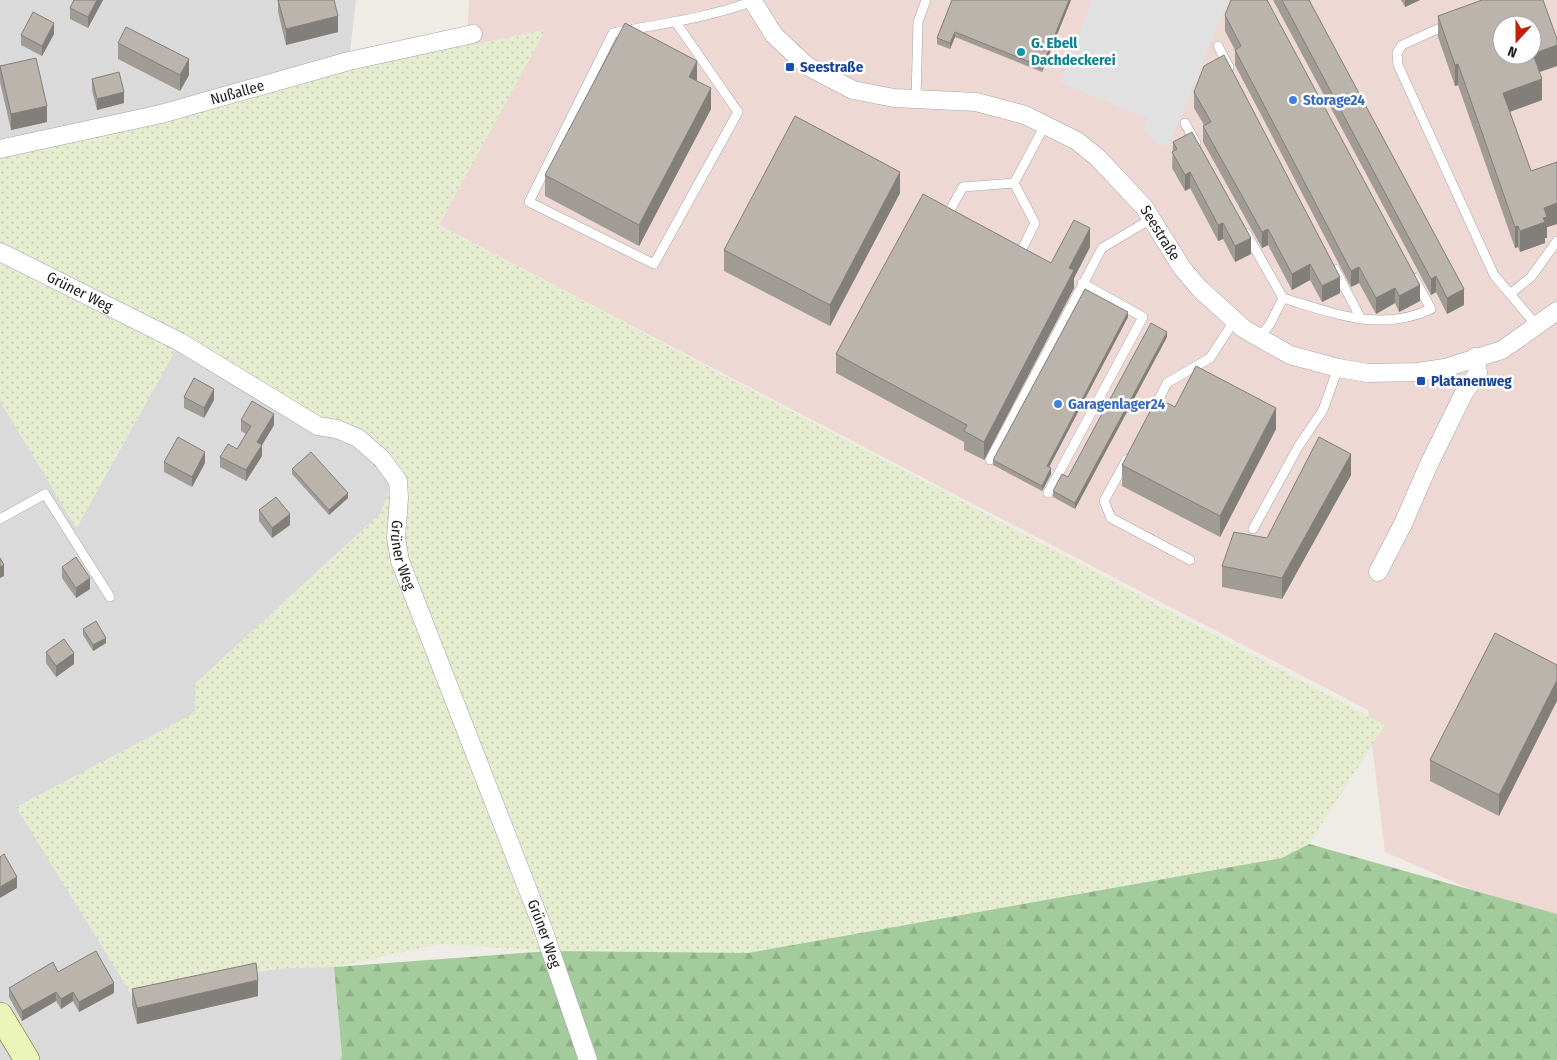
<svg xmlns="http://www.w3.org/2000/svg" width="1557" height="1060" viewBox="0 0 1557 1060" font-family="'Fira Sans Condensed',sans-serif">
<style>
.residential{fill:#dbdada}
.commercial{fill:#eed8d4;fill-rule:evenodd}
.farmland{fill:url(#farmland-dots)}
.forest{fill:url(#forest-firs)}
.parking{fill:#e1e1e1}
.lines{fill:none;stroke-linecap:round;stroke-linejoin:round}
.lane-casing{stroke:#a4a4a4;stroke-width:10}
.street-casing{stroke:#a4a4a4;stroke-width:19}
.secondary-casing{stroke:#566d0b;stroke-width:26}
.lane{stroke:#fff;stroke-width:9}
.street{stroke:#fff;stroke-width:18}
.secondary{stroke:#ebf5ba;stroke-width:25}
.wall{fill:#a09b95}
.shaded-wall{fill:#827e79}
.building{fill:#bab4ad;stroke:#827e79;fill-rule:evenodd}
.culture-dot{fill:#0f9aa8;stroke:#fff;stroke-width:2}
.transit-dot{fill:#1a4fb4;stroke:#fff;stroke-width:2}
.shop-dot{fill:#3f7fe0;stroke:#fff;stroke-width:2}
.labels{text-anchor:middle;stroke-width:5;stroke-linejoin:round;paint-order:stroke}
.culture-label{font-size:15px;font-weight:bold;fill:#0d838f;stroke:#fff;text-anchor:start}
.transit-label{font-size:15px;font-weight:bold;fill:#164399;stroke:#fff;text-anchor:start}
.street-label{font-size:15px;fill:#1d1d1d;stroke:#fff}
.shop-label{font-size:15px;font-weight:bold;fill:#366cbe;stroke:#fff;text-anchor:start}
</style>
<defs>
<pattern id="farmland-dots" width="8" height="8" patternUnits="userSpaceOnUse" patternTransform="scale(1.25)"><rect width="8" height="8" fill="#e6ecd0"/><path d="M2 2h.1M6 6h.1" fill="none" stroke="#c5cab2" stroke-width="1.8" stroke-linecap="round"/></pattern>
<pattern id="forest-firs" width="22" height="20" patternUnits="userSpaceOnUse" patternTransform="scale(1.25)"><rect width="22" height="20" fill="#a3cb9b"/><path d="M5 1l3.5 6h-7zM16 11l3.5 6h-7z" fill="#8cae85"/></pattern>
</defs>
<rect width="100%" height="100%" fill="#eeece4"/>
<path class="residential" d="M0 0H356L349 61 0 145Z
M180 342 358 438 392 482 381 513 196 683 195 713 16 808 228 976 284 968 334 967 342 1056 340 1060H0V399L77 527Z"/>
<path class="commercial" d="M469 0H1557V927L1385 852 1368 710 439 225 545 30 467 46ZM1502 25H1532V55H1502Z"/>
<path class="farmland" d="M545 30 439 225 1385 725 1309 844 1282 858 748 953 550 951 440 944 334 967 284 968 228 976 133 997 16 807 195 713 196 683 381 513 392 482 358 438 180 342 76 528 0 401V145L349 61 467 46Z"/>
<path class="forest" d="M1309 844 1557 914V1060H340L342 1056 334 967 550 951 748 953 1282 858Z"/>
<path class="parking" d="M1092 0H1228L1169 146 1156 143 1144 132 1147 118 1060 83Z"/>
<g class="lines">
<g class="lane-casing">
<path id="lane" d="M675 21 738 112 654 264 529 202 613 33C659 24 708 18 753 1
M1449 24 1402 45 1397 53 1398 65 1494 275 1537 326
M1218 46 1229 67
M916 99 918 22 926 0
M1185 123 1196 143
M946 217 963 187 1014 183
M1246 233 1283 298
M1018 257 1035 223 1014 183 1045 125
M1335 269 1361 319
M1510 294 1531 277 1557 241
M1259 338 1270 324 1283 298C1333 313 1380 333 1431 309L1414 278
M1154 408 1167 383 1210 358 1234 321
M1127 459 1104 501 1111 518 1190 560
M990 460 1102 248 1151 219
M1048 493 1143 317 1082 283
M0 519 45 494 110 597
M1253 529 1298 447 1323 410 1338 368"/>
</g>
<g class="street-casing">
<g id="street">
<path id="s1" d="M752 0 774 35 807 66 853 90 894 98 976 102 1025 115 1077 141 1098 158 1144 207 1182 268 1200 289 1244 329 1290 355 1338 368 1368 373 1418 372 1445 368 1502 350 1557 311"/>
<path id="s2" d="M0 149 161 114 349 61 473 34"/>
<path id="s3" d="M0 252 180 342 318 426 337 429 358 438 382 459 398 481 399 498 396 538 400 561 542 926 588 1060"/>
<path d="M1378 572 1403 524 1429 464 1464 393 1478 373 1475 357"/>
</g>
</g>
<g class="secondary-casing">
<path id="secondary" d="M0 1015 27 1060"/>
</g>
<use href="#lane" class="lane"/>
<use href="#street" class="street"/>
<use href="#secondary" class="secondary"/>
</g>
<path class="wall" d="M74 0H103L88 28 70 19V8Z
M278 0H334L338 32 286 45 278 12Z
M952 0H1071L1042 72 955 37 950 49 937 44V38Z
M1273 0H1309L1464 305 1447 314 1436 292 1431 295Z
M1401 0H1420L1405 7Z
M1225 15 1420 301 1399 312 1395 303 1376 314 1359 283 1351 287 1235 65V50L1225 31Z
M1438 16 1557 39V66L1540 72 1542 100 1510 112 1531 171 1557 162V224L1547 227V238H1545V243L1520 252 1518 247 1515 248 1458 85 1455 86 1438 37Z
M54 34 42 56 21 45V35Z
M118 43 189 75 180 91 118 59Z
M0 66 47 122 11 130 0 82Z
M92 79 124 103 97 110 92 90Z
M697 81 711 109 639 246 545 196V175Z
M1194 92 1340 293 1322 302 1310 280 1292 290 1268 245 1262 248 1203 142V126L1204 125 1194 108Z
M1173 142 1251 254 1235 262 1223 239 1218 241 1190 188 1185 191 1172 168Z
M900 193 830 326 724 271V250Z
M1090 247 1074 278V288L984 460 964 450V442L836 373V354Z
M1128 317 1049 467 1051 474 1042 491 993 465V460Z
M1167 337 1075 509 1053 497V491L1068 477Z
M184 397 214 400 204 418 184 408Z
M1175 407 1276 429 1220 537 1122 486V465Z
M241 420 274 425 262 445V456L246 481 220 467V457L237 449 246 434 241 431Z
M164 462 205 463 192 487 164 472Z
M292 469 348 498 329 515 292 474Z
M1351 475 1282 599 1222 587V566L1267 538Z
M259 510 290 525 272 538 259 521Z
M62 567 90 589 76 598 62 578Z
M83 629 106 643 93 651 83 635Z
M46 652 74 664 56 677 46 663Z
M1557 665 1499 816 1430 781V760Z
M58 972 114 993 79 1012 73 1001 61 1009 56 1001 22 1021 9 997V988Z
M132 989 258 996 137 1024 132 1005Z"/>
<path class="shaded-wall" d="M97 0H103L88 28V17Z
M1069 0H1071L1042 72V67Z
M1405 0H1420L1405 7Z
M338 16V32L286 45V29Z
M54 23V34L42 56V46Z
M955 32V37L950 49V43Z
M1557 45V66L1533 74V54Z
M189 59V75L180 91V75Z
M697 61V82L689 77Z
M1458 64V85L1455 86V65Z
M1542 79V100L1503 114V93Z
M711 88V109L639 246V225Z
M124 92V103L97 110V99Z
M47 106V122L11 130V114Z
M900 172V193L830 326V305Z
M1190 172V188L1185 191V175Z
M1557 196V224L1547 227V238H1545V243L1520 252V231L1544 208Z
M1223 223V239L1218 241V225Z
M1518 226V247L1515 248V227Z
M1090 228V247L1074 278V288L984 460V442L1069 268Z
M1268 229V245L1262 248V232Z
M1251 238V254L1235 262V246Z
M1310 264V280L1292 290V274Z
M1359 267V283L1351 287V271Z
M1436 276V292L1431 295V279Z
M1340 277V293L1322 302V286Z
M1420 285V301L1399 312V296Z
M1395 288V303L1376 314V298Z
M1464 289V305L1447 314V298Z
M1128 312V317L1047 471V466Z
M1167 332V337L1075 509V503Z
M214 389V400L204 418V408Z
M1276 408V429L1220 537V516Z
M274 414V425L262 445V456L246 481V470L257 442Z
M205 452V463L192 487V477Z
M1351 454V475L1282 599V578Z
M1051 468V474L1042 491V486Z
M348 493V498L329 515V510Z
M290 514V525L272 538V528Z
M4 565V576L0 578V567Z
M90 578V589L76 598V588Z
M106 638V643L93 651V645Z
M74 653V664L56 677V666Z
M1557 680V701L1499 816V795Z
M17 877V888L0 898V887Z
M258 980V996L137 1024V1008Z
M114 983V993L79 1012V1002Z
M56 992V1001L22 1021V1011Z
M73 992V1001L61 1009V999Z"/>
<path class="building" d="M74 0H97L88 17 70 8Z
M278 0H334L338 16 286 29Z
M952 0H1069L1042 67 955 32 950 43 937 38Z
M1231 0H1267L1420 285 1399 296 1395 288 1376 298 1359 267 1351 271 1235 50 1241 46 1225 15Z
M1282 0H1309L1464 289 1447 298 1436 276 1431 279Z
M1482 0H1543L1557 39V45L1533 54 1542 79 1503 93 1531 171 1557 162V203L1544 208 1547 217 1543 218 1545 222 1520 231 1518 226 1515 227 1458 64 1455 65 1438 16ZM1502 25H1532V55H1502Z
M33 12 54 23 42 46 21 35Z
M625 23 697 61 689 77 711 88 639 225 545 175Z
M126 27 189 59 180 75 118 43Z
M1224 55 1340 277 1322 286 1310 264 1292 274 1268 229 1262 232 1203 126 1211 122 1194 92 1204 66Z
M36 58 47 106 11 114 0 66Z
M119 72 124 92 97 99 92 79Z
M795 116 900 172 830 305 724 250Z
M1192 132 1251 238 1235 246 1223 223 1218 225 1190 172 1185 175 1172 152 1177 149 1173 142Z
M923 194 1051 263 1074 220 1090 228 1069 268 1074 270 984 442 964 431 967 425 836 354Z
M1085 289 1128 312 1047 466 1051 468 1042 486 993 460Z
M1151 323 1167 332 1075 503 1053 491 1062 474 1068 477Z
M1196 366 1276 408 1220 516 1122 465 1157 398 1175 407Z
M194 378 214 389 204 408 184 397Z
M252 401 274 414 257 442 262 445 246 470 220 457 228 444 237 449 251 426 241 420Z
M178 437 205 452 192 477 164 462Z
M1319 437 1351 454 1282 578 1222 566 1234 532 1267 538Z
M311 452 348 493 329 510 292 469Z
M276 497 290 514 272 528 259 510Z
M76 557 90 578 76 588 62 567Z
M0 558 4 565 0 567Z
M96 621 106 638 93 645 83 629Z
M1495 633 1557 665V680L1499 795 1430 760Z
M64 639 74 653 56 666 46 652Z
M4 854 17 877 0 887V857Z
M96 951 114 983 79 1002 73 992 61 999 56 992 22 1011 9 988 53 962 58 972Z
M256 963 258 980 137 1008 132 989Z"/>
<circle class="culture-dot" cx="1021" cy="52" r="5"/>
<g class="transit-dot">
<rect x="785" y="62" width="10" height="10" rx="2.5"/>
<rect x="1416" y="376" width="10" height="10" rx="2.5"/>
</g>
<g class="shop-dot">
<circle cx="1293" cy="100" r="5"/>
<circle cx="1058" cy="404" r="5"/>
</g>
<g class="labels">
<g class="culture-label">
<text x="1031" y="48">G. Ebell<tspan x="1031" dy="17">Dachdeckerei</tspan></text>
</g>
<g class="transit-label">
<text x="800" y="72">Seestraße</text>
<text x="1431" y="386">Platanenweg</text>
</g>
<g class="street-label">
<text dy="5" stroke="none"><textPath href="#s2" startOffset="244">Nußallee</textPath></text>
<text dy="5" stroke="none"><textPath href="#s1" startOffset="496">Seestraße</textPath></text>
<text dy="5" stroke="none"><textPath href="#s3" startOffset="89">Grüner Weg</textPath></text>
<text dy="5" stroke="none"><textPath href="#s3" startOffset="539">Grüner Weg</textPath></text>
<text dy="5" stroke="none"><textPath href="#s3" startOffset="944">Grüner Weg</textPath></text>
</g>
<g class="shop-label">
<text x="1303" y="105">Storage24</text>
<text x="1068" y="409">Garagenlager24</text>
</g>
</g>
<g transform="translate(1517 40) rotate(201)"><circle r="24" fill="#ffffff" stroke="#a5a5a5"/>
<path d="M0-4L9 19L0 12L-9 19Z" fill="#be220c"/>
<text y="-8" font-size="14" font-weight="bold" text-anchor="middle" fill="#1d1d1d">N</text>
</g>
</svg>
